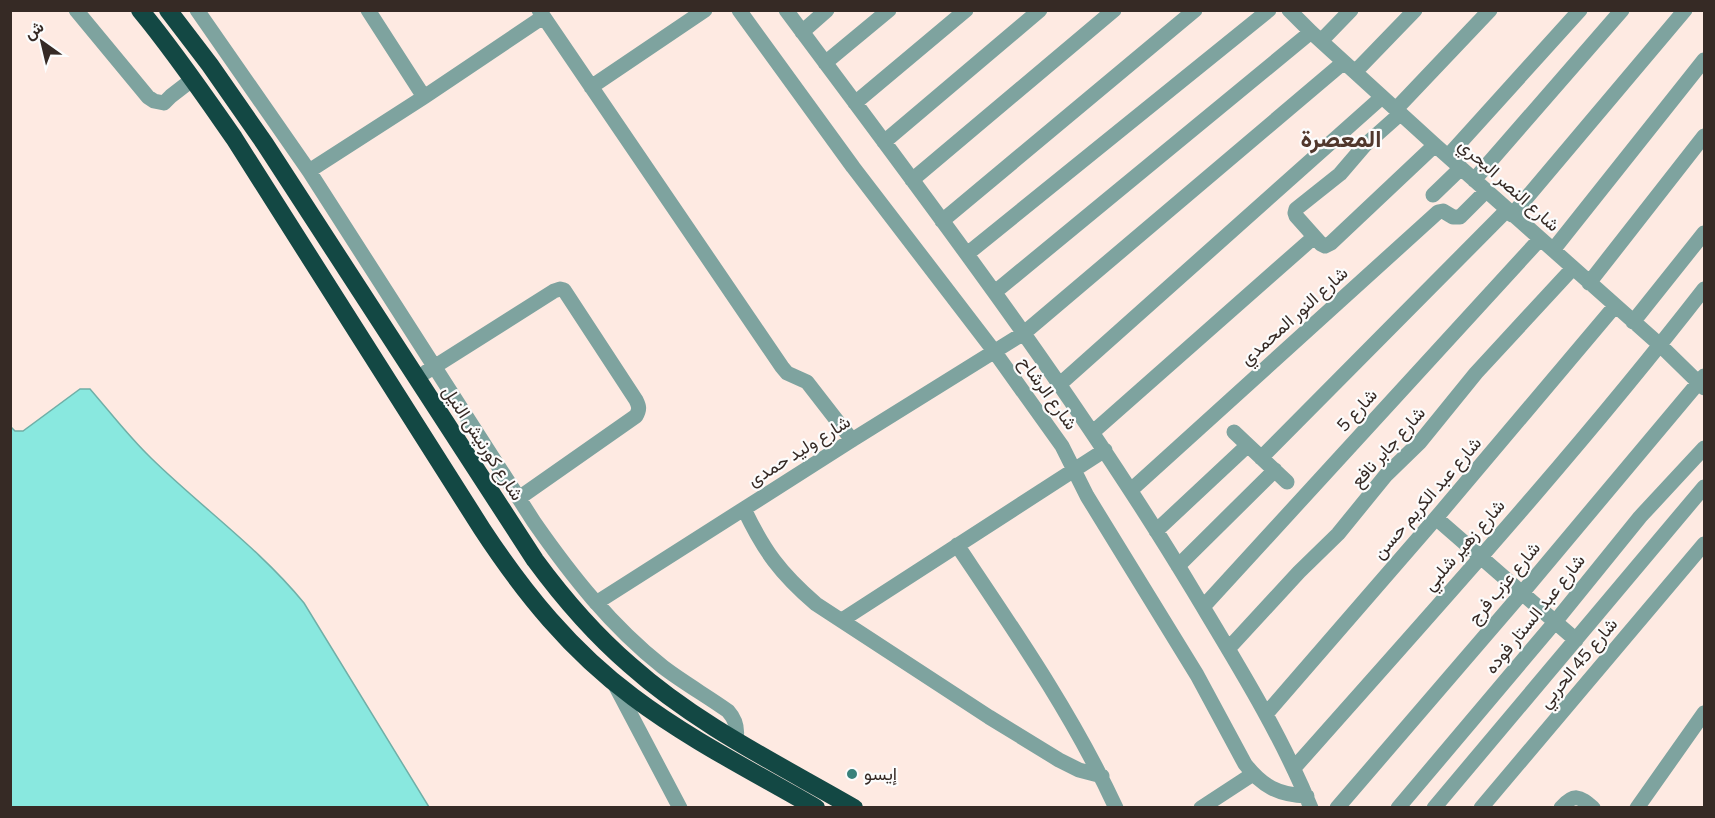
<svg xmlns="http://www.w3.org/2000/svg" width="1715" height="818" viewBox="0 0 1715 818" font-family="Commissioner,Vazirmatn,sans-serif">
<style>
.water{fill:#89e8df;stroke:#70afa7;stroke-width:1.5}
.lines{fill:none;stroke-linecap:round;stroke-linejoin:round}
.minor{stroke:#7ea39f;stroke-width:15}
.highway{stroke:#134844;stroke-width:18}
.poi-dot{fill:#39817b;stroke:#fcfcfc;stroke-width:2}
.labels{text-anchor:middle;stroke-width:4.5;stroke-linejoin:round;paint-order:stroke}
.street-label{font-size:18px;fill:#362a25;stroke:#fcfcfc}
.poi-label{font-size:18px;fill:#362a25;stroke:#fcfcfc;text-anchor:start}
.district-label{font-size:24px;font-weight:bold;fill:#51382d;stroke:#fcfcfc}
</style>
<rect width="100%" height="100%" fill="#feeae2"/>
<path class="water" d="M80 389H90C110 412 129 437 151 458 201 507 260 549 304 603L429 807H11V427L15 431H23Z"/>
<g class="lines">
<path class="minor" d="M76 10 148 97 154 101 164 103 171 96 193 79
M197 10 309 171 534 522C571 575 611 626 663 667 684 683 707 696 728 711 736 720 738 728 736 739
M368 10 424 97
M539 10 782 367 787 373 807 382 852 440
M739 10 853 167 994 351 1062 446 1087 496 1197 675 1245 764C1262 786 1278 795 1307 796
M786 10C928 201 1072 389 1194 592 1236 662 1280 732 1311 808
M1289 10 1311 32 1435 145 1660 345 1704 388
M802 32 827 10
M1321 41 1351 10
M825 63 889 10
M1355 72 1415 10
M591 87 705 10
M855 103 966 10
M1396 109 1490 10
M1400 114 1364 146 1340 174 1296 209 1295 213 1296 216 1321 244 1325 246 1331 243 1435 145
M884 142 1040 10
M1448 156 1580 10
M309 171 424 97 543 17
M912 180 1114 10
M1474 180 1622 10
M1433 195 1461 168
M1512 215 1685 10
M942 221 1195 10
M1553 250 1704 60
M967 254 1269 10
M1589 283 1704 136
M995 292 1311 32
M1633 322 1704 233
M426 372 554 291 560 289 564 290 636 400C639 406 640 409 636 416L519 498
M1060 384 1382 97
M1093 432 1314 237
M1234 432 1287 482
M1261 458 1507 210
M1131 490 1438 212 1443 211 1453 217H1460L1486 191
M744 509C764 551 780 573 816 604L989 717 1059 760 1079 770 1102 776
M1436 518 1576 640
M1156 531 1248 445
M957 545C1014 630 1073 715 1116 808
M1178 566 1275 470
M596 603 852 440 1024 333 1344 62
M1203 607 1540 239
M842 620 1105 450
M1228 649 1299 572 1338 534 1386 475 1420 442 1476 373 1573 268
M614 683 680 808
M1266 714 1436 518 1615 306
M1294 768C1433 611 1575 455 1704 289
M1201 808 1253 774
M1337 808 1522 593 1704 376
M1398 808 1555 622 1640 517 1704 448
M1434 808 1704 487
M1481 808 1704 544
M1561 808C1574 793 1579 796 1593 808
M1637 808 1704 713"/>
<path class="highway" d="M140 10C174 51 204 95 234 138L482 529C524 593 571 651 633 697 690 740 754 772 816 808
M168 10 210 65 265 144 535 560C563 598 594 634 630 665 696 724 778 764 854 808"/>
</g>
<circle class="poi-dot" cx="852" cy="774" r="6"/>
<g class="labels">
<g class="street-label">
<text transform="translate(1509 185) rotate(42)" y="6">شارع النصر البحري</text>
<text transform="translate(1294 316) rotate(-42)" y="6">شارع النور المحمدي</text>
<text transform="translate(1048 393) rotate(54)" y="6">شارع الرشاح</text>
<text transform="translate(1357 410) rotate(-48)" y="6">شارع 5</text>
<text transform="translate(483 443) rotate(57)" y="6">شارع كورنيش النيل</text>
<text transform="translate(1388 447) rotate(-48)" y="6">شارع جابر نافع</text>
<text transform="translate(799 451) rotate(-32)" y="6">شارع وليد حمدى</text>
<text transform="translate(1427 498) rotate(-49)" y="6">شارع عبد الكريم حسن</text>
<text transform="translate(1464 545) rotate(-49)" y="6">شارع زهير شلبي</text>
<text transform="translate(1504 583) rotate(-50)" y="6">شارع عزب فرج</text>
<text transform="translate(1535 614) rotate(-51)" y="6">شارع عبد الستار فوده</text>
<text transform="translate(1578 663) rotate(-50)" y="6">شارع 45 الحربي</text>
</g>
<g class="poi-label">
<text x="864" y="780">إيسو</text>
</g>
<g class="district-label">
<text x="1341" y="147">المعصرة</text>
</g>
</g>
<rect width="1715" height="818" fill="none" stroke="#362a25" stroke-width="24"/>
<g transform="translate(42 42) rotate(326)" stroke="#fcfcfc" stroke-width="4.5" paint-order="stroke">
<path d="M0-4.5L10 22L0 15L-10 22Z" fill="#362a25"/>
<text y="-9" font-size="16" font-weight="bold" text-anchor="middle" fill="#362a25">ش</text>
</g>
</svg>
